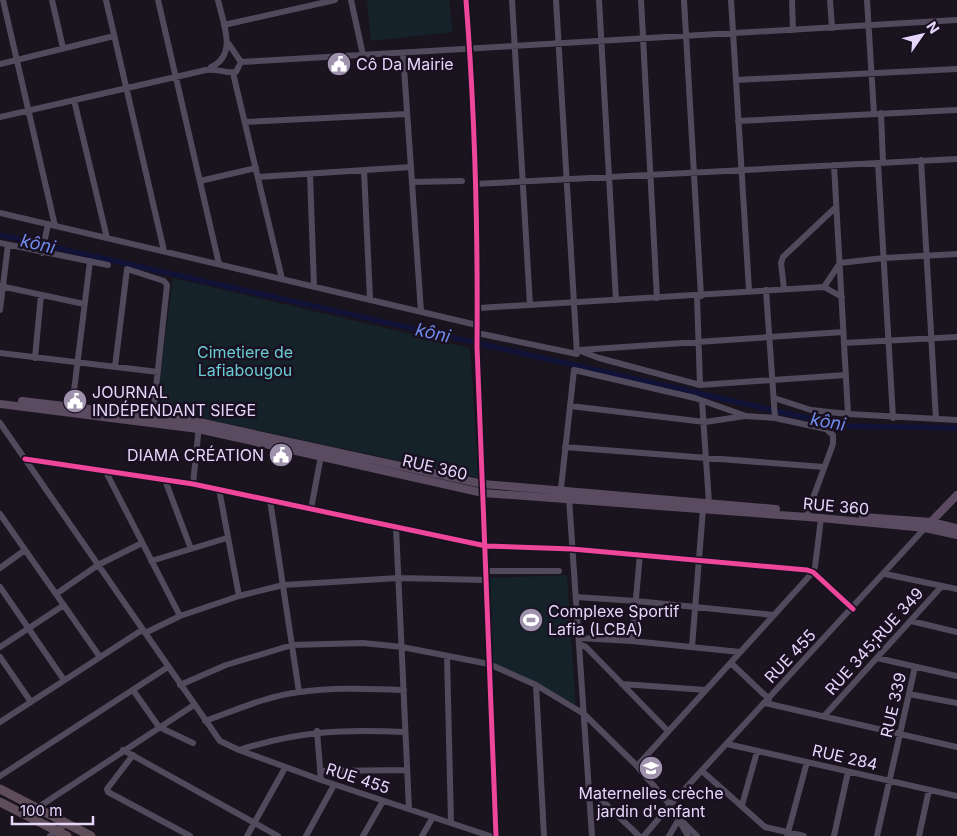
<svg xmlns="http://www.w3.org/2000/svg" width="957" height="836" viewBox="0 0 957 836" font-family="Inter,sans-serif">
<style>
.green{fill:#152229}
.lines{fill:none;stroke-linecap:round;stroke-linejoin:round}
.canal{stroke:#101238;stroke-width:5.5}
.minor{stroke:#514a5d;stroke-width:6}
.major{stroke:#5a4b61;stroke-width:8}
.highway{stroke:#604d5a;stroke-width:9}
.cycleway-casing{stroke:#191021;stroke-width:8}
.cycleway{stroke:#ed469a;stroke-width:5}
.labels{text-anchor:middle;stroke-width:5;stroke-linejoin:round;paint-order:stroke}
.poi-label{font-size:16px;fill:#e5d6fa;stroke:#191021;text-anchor:start}
.park-label{font-size:16px;fill:#6acbd2;stroke:#191021}
.street-label{font-size:16px;fill:#e5d6fa;stroke:#191021}
.water-label{font-size:18px;font-style:italic;fill:#708cee;stroke:#191021}
</style>
<rect width="100%" height="100%" fill="#19141d"/>
<path class="green" d="M367 0H449L453 32 371 41Z
M173 278 470 348 479 478 156 408Z
M567 575 576 709 493 663 490 578Z"/>
<g class="lines">
<path class="canal" d="M0 235 843 426 957 428"/>
<path class="minor" d="M3 0 55 226
M52 0 63 48
M106 0 164 251
M158 0 219 264
M351 0 363 55
M466 0C475 115 478 232 477 347L496 836
M512 0 530 305
M599 0 616 300
M641 0 657 298
M684 0 701 296
M731 0 749 290
M792 0 793 30
M830 0 832 28
M867 0 874 114
M224 25 335 0
M403 53 421 312
M241 62 957 20
M0 64 114 36
M211 67C238 55 223 23 218 0
M233 73 282 279
M736 80 957 69
M74 100 107 238
M881 113 883 162
M0 117 206 70C217 68 227 74 236 72L241 62 228 43
M738 121 957 110
M245 122 407 114
M921 160 936 419
M878 163 893 418
M834 165 848 414
M364 170 370 299
M310 174 314 287
M258 177 411 167
M200 181 256 168
M412 182 462 181
M475 184 957 159
M0 213 477 325
M0 243 108 265
M42 253 48 224
M0 286 84 304
M824 287 840 263 884 258 957 254
M784 289 781 263 783 257 836 207
M766 290 775 418
M697 296 700 385
M479 308 824 287 842 297
M0 310 8 245
M477 333 577 354 556 0
M844 343 957 337
M578 350 599 358 700 385 846 375
M579 350 843 332
M0 353 158 372
M35 358 41 295
M115 367 127 269 164 281 167 285 153 416
M774 398 811 410 848 414 957 420
M702 401 709 503
M570 406 705 422 745 416
M72 407 90 261
M0 423 220 741 239 750 321 780 490 836
M565 447 824 467
M25 459 193 484 486 546 572 549 807 570 813 572 853 609
M106 472 180 616
M165 480 191 549
M193 484 199 426
M219 489 239 596
M560 497 574 370 695 398 746 416 775 418 826 429 833 435V444L806 517
M569 498 592 836
M270 500 299 692
M311 509 321 456
M0 514 100 657
M396 527 409 809
M151 561 227 538
M0 568 25 550
M486 571H559
M885 574 957 589
M0 587 64 680
M56 594 98 565 142 543
M576 597 636 601 773 615
M911 621 957 632
M145 633 180 616 239 596 283 585 399 578 486 580
M579 638 632 641 740 652
M632 641 640 555
M579 644 586 647 668 731
M0 647 64 605
M692 647 703 509
M447 656 451 823
M0 657 31 702
M877 658 957 676
M731 663 769 699
M622 684 706 690
M180 685 226 665 292 645 363 643 402 647 489 664 536 685 584 714 637 766 670 805 688 836
M536 685 544 836
M133 690 159 727 193 743
M909 694 957 703
M765 703 957 747
M825 715 942 586
M205 721C236 710 267 696 300 692 335 687 369 689 404 690
M0 722 142 630
M317 731 321 780
M727 744 957 796
M123 750 278 836
M239 750C299 731 343 729 405 732
M133 755 107 789 108 792 190 836
M637 766 813 572 815 567 821 518
M320 771 407 770
M702 771 765 827 804 836
M0 776 168 667
M589 788 639 836
M742 805 757 752
M37 808 194 705
M682 821 697 836
M50 836 67 823
M247 836 285 768
M306 836 334 785
M363 836 383 801
M422 836 433 817
M644 836 670 805 925 528
M669 836 679 819
M787 836 807 762
M834 836 848 772
M877 836 915 667
M919 836 929 790"/>
<path class="major" d="M22 401 199 422 483 484 776 509
M0 404 198 429 483 493 821 518 925 528 957 535
M863 517 931 522 957 528
M928 525 957 495"/>
<path class="highway" d="M0 789 91 836
M0 802 67 836"/>
<g class="cycleway-casing">
<path id="cycleway" d="M466 0C475 115 478 232 477 347L496 836
M25 459 193 484 486 546 572 549 807 570 813 572 853 609"/>
</g>
<use href="#cycleway" class="cycleway"/>
</g>
<defs>
<g id="civic-disc" transform="scale(1.25)"><circle r="9.5" fill="#9e92ad" stroke="#191021"/><path d="M-.6-6.5H3V-4.5H.6V-3L4-1V1h2V6H-6V1h2V-1L-.6-3ZM-1.2 2.5V6h2.4V2.5Z" fill="#fff"/></g>
<g id="stadium-disc" transform="scale(1.25)"><circle r="9.5" fill="#9e92ad" stroke="#191021"/><path d="M0-5a6.5 5 0 1 0 0 10a6.5 5 0 1 0 0-10ZM-3.5-1.8h7v3.6h-7Z" fill="#fff"/></g>
<g id="school-disc" transform="scale(1.25)"><circle r="9.5" fill="#9e92ad" stroke="#191021"/><path d="M0-5L7-2L0 1L-7-2ZM-4 1L0 2.5L4 1V4Q0 6-4 4Z" fill="#fff"/></g>
</defs>
<g fill-rule="evenodd">
<use href="#civic-disc" x="339" y="64"/>
<use href="#civic-disc" x="75" y="401"/>
<use href="#civic-disc" x="281" y="455"/>
<use href="#stadium-disc" x="531" y="620"/>
<use href="#school-disc" x="651" y="768"/>
</g>
<g class="labels">
<g class="poi-label">
<text x="356" y="70">Cô Da Mairie</text>
<text x="92" y="398">JOURNAL<tspan x="92" dy="18">INDÉPENDANT SIEGE</tspan></text>
<text x="264" y="461" text-anchor="end">DIAMA CRÉATION</text>
<text x="548" y="617">Complexe Sportif<tspan x="548" dy="18">Lafia (LCBA)</tspan></text>
<text x="651" y="799" text-anchor="middle">Maternelles crèche<tspan x="651" dy="18">jardin d'enfant</tspan></text>
</g>
<g class="park-label">
<text x="245" y="358">Cimetiere de<tspan x="245" dy="18">Lafiabougou</tspan></text>
</g>
<g class="street-label">
<text transform="translate(435 467) rotate(13)" y="6">RUE 360</text>
<text transform="translate(836 506) rotate(5)" y="6">RUE 360</text>
<text transform="translate(874 641) rotate(-48)" y="6">RUE 345;RUE 349</text>
<text transform="translate(790 656) rotate(-47)" y="6">RUE 455</text>
<text transform="translate(893 705) rotate(-77)" y="6">RUE 339</text>
<text transform="translate(845 757) rotate(13)" y="6">RUE 284</text>
<text transform="translate(358 778) rotate(18)" y="6">RUE 455</text>
</g>
<g class="water-label">
<text transform="translate(38 244) rotate(13)" y="6">kôni</text>
<text transform="translate(433 333) rotate(13)" y="6">kôni</text>
<text transform="translate(828 422) rotate(10)" y="6">kôni</text>
</g>
</g>
<g transform="translate(922 35) rotate(56)" stroke="#191021" stroke-width="4" paint-order="stroke">
<path d="M0-4L9 19L0 12L-9 19Z" fill="#e5d6fa"/>
<text y="-8" font-size="14" font-weight="bold" text-anchor="middle" fill="#e5d6fa">N</text>
</g>
<path d="M12 816v8h81v-8" fill="none" stroke="#e5d6fa" stroke-width="2.5"/>
<text x="20" y="816" font-size="15" fill="#e5d6fa" stroke="#191021" stroke-width="4" paint-order="stroke">100 m</text>
</svg>
